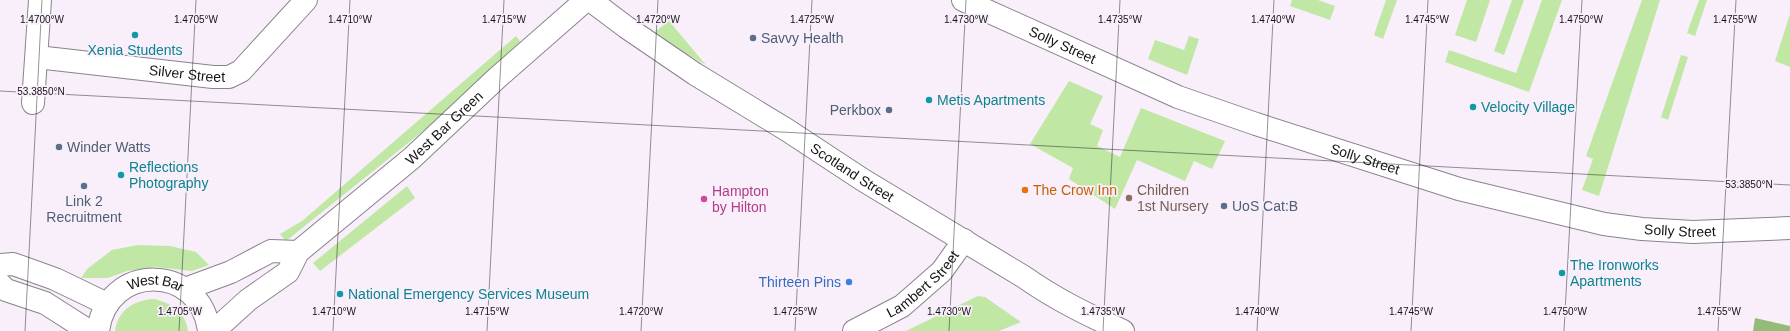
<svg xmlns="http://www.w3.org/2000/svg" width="1790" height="331" viewBox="0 0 1790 331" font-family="Helvetica,sans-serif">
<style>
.green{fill:#c0e7a4}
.forest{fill:#94bb78}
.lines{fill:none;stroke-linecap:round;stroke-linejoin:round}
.minor-casing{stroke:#8a828d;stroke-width:24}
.major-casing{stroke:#8a828d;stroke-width:24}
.minor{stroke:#fff;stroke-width:22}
.major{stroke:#fff;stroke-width:22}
.ticks{fill:none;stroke:#151216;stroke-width:1;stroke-opacity:0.45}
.culture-dot{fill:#0f9aa8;stroke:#f8effb;stroke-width:1.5}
.service-dot{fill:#5c6f8a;stroke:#f8effb;stroke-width:1.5}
.food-dot{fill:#e8710a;stroke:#f8effb;stroke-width:1.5}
.education-dot{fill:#8d6e63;stroke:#f8effb;stroke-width:1.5}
.hotel-dot{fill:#d1479c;stroke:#f8effb;stroke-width:1.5}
.shop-dot{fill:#3f7fe0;stroke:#f8effb;stroke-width:1.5}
.labels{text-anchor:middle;stroke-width:3.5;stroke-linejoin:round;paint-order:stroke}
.service-label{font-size:14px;fill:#4e5e75;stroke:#f8effb;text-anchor:start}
.street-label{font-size:14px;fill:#151216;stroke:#f8effb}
.culture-label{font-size:14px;fill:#0d838f;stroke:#f8effb;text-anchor:start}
.food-label{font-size:14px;fill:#c56008;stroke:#f8effb;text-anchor:start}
.education-label{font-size:14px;fill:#785e54;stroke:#f8effb;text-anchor:start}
.hotel-label{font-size:14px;fill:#b23c85;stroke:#f8effb;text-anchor:start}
.shop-label{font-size:14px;fill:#366cbe;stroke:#f8effb;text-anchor:end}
.ticks-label{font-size:10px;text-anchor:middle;fill:#151216;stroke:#f8effb;stroke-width:3.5;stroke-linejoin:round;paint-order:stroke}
</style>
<rect width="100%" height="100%" fill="#f8effb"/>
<path class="green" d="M1292 0H1318L1335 6 1330 20 1290 6Z
M1386 0H1397L1383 39 1374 35Z
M1467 0H1490L1476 42 1455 35Z
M1512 0H1524L1504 55 1494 51Z
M1542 0H1562L1529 92 1445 62 1449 50 1516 73Z
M1642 0H1660L1599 196 1582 190 1593 159 1586 156Z
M1699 0H1707L1695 36 1687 33Z
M1790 14V67L1775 61Z
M669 21 706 65 652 34Z
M516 36 523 45 453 107 286 241 280 234 302 221Z
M1189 36 1199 39 1187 75 1148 59 1155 40 1184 50Z
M1681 55 1688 57 1668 120 1661 117Z
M1069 81 1103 96 1090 124 1103 130 1097 146 1120 157 1141 108 1225 141 1212 169 1194 161 1185 181 1137 160 1115 209 1069 179 1073 168 1030 144Z
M407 186 415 198 320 271 313 263Z
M138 245 170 246 196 252 209 265 192 271 155 267 127 271 108 278H81L87 269 112 250Z
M978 296 985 297 1021 322 999 331H906Z
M154 299C171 303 186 312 188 331H115C118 310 134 300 154 299Z"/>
<path class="forest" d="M1755 318 1790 326V331H1753Z"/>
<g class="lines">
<g class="minor-casing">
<g id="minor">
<path id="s1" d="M590 0 626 27 695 74 787 130 863 180 1024 277C1055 299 1088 315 1123 331"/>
<path id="s2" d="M963 0 1178 97 1256 124 1459 189 1604 224 1642 229 1693 232 1790 228"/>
<path id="s3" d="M37 57 213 77H229L241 71 306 0"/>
<path d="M33 103 40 0"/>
<path d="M0 265 13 264 55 279 107 304"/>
<path d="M0 284 6 290 45 303 89 331"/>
<path id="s4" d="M854 331 902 306 942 271 964 240"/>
</g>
</g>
<g class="major-casing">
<g id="major">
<path d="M185 289 231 272 271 251 298 252"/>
<path id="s5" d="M98 331C107 262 201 263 209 331"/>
<path id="s6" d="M214 331 248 300 288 272 298 252 412 158 497 78 586 0"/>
</g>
</g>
<use href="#minor" class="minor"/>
<use href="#major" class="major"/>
</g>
<path class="ticks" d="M0 91 1790 185M25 331 42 0M179 331 196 0M333 331 350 0M487 331 504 0M641 331 658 0M795 331 812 0M949 331 966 0M1103 331 1120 0M1257 331 1274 0M1411 331 1428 0M1564 331 1582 0M1718 331 1736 0"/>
<g class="culture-dot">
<circle cx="135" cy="35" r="4"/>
<circle cx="929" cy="100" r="4"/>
<circle cx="1473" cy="107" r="4"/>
<circle cx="121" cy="175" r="4"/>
<circle cx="1562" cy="273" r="4"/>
<circle cx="340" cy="294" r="4"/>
</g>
<g class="service-dot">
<circle cx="753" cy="38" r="4"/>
<circle cx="889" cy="110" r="4"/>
<circle cx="59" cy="147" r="4"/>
<circle cx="84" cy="186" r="4"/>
<circle cx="1224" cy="206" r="4"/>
</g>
<circle class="food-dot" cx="1025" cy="190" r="4"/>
<circle class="education-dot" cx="1129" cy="198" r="4"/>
<circle class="hotel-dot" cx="704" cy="199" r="4"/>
<circle class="shop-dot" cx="849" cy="282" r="4"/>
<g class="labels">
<g class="service-label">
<text x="761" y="43">Savvy Health</text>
<text x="881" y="115" text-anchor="end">Perkbox</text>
<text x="67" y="152">Winder Watts</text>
<text x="84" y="206" text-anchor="middle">Link 2<tspan x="84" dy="16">Recruitment</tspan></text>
<text x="1232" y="211">UoS Cat:B</text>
</g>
<g class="street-label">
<text dy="5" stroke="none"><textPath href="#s2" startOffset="109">Solly Street</textPath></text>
<text dy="5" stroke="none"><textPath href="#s3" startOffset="151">Silver Street</textPath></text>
<text dy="5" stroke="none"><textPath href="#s6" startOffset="309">West Bar Green</textPath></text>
<text dy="5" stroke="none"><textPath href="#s2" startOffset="433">Solly Street</textPath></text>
<text dy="5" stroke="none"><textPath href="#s1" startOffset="314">Scotland Street</textPath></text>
<text dy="5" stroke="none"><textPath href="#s2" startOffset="757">Solly Street</textPath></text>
<text dy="5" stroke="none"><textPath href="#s4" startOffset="84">Lambert Street</textPath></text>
<text dy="5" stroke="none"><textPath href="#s5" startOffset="85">West Bar</textPath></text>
</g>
<g class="culture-label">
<text x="135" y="55" text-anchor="middle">Xenia Students</text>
<text x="937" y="105">Metis Apartments</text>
<text x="1481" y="112">Velocity Village</text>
<text x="129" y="172">Reflections<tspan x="129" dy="16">Photography</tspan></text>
<text x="1570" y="270">The Ironworks<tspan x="1570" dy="16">Apartments</tspan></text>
<text x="348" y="299">National Emergency Services Museum</text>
</g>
<g class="food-label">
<text x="1033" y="195">The Crow Inn</text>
</g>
<g class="education-label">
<text x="1137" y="195">Children<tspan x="1137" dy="16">1st Nursery</tspan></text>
</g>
<g class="hotel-label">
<text x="712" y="196">Hampton<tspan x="712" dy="16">by Hilton</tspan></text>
</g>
<g class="shop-label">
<text x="841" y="287">Thirteen Pins</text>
</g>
</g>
<g class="ticks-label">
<text x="42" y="23">1.4700°W</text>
<text x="196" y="23">1.4705°W</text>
<text x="350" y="23">1.4710°W</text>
<text x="504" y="23">1.4715°W</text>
<text x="658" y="23">1.4720°W</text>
<text x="812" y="23">1.4725°W</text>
<text x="966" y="23">1.4730°W</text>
<text x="1120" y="23">1.4735°W</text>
<text x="1273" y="23">1.4740°W</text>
<text x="1427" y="23">1.4745°W</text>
<text x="1581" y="23">1.4750°W</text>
<text x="1735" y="23">1.4755°W</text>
<text x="41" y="95">53.3850°N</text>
<text x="1749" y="188">53.3850°N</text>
<text x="180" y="315">1.4705°W</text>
<text x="334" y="315">1.4710°W</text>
<text x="487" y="315">1.4715°W</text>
<text x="641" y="315">1.4720°W</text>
<text x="795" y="315">1.4725°W</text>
<text x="949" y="315">1.4730°W</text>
<text x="1103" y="315">1.4735°W</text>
<text x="1257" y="315">1.4740°W</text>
<text x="1411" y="315">1.4745°W</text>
<text x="1565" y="315">1.4750°W</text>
<text x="1719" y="315">1.4755°W</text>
</g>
</svg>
